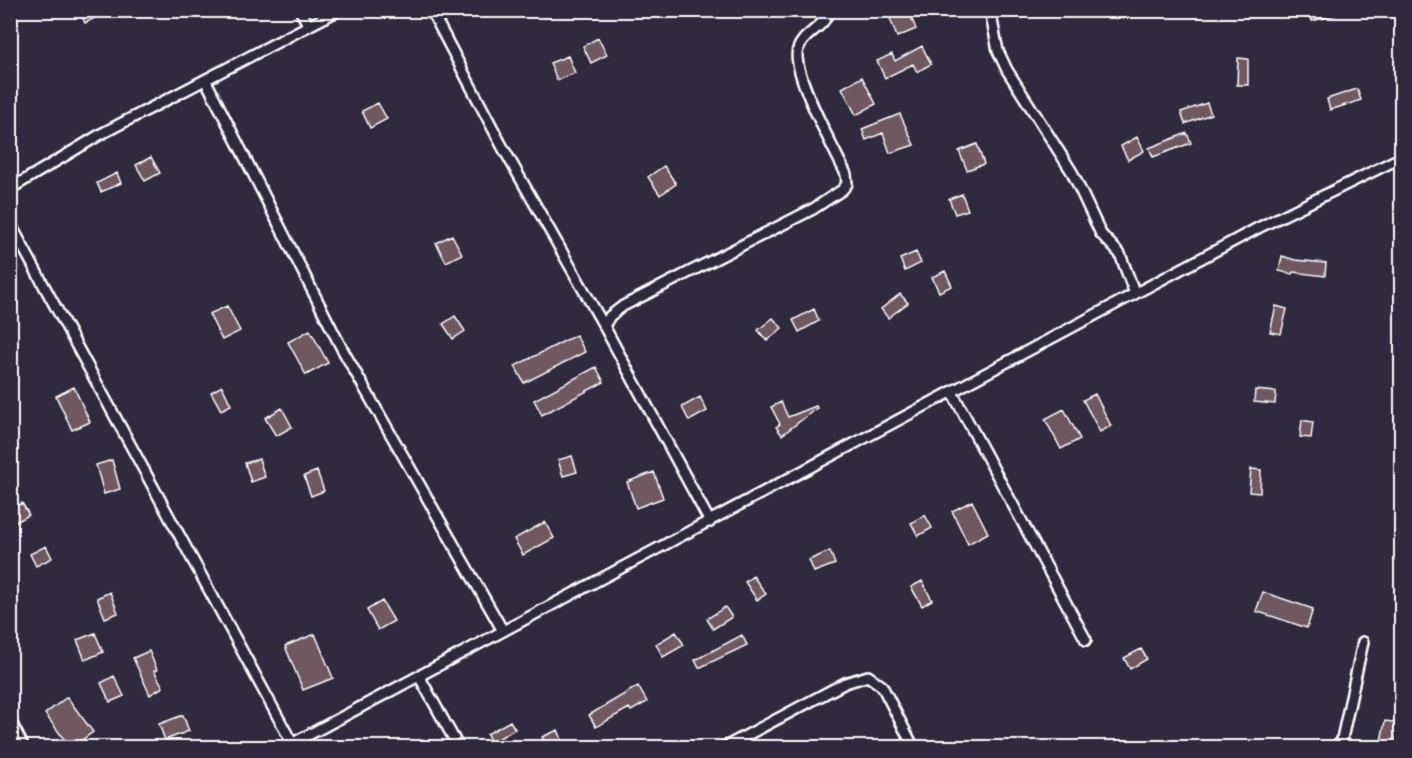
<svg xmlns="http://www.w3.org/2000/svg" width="1412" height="758" viewBox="0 0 1412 758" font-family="'Indie Flower',sans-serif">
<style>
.building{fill:#6f5860;stroke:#fff;stroke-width:1.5}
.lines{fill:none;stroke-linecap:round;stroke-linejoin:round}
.minor-casing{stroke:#fff;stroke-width:14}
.minor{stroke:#2f2a3d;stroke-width:9}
</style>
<rect width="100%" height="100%" fill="#2f2a3d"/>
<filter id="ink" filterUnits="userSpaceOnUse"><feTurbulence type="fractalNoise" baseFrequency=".0167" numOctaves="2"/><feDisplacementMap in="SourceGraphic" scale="12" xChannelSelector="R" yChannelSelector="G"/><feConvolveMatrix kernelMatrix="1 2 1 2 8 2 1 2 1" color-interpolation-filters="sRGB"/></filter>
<g filter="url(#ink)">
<path class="building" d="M79 10H111L85 23Z
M887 10H908L916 29 897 37Z
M1309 10H1339L1340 14 1312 21Z
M598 38 607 55 591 63 583 46Z
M922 46 931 64 917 72 913 64 885 78 877 61 892 54 895 61Z
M568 56 575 73 557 80 550 63Z
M1238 58 1248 59V85H1237Z
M862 77 876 104 856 115 842 88Z
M1357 89 1361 100 1330 110 1327 99Z
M378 103 387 119 370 128 362 111Z
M1207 103 1211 114 1185 124 1181 112Z
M900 114 914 145 890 153 883 133 866 140 862 129Z
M1187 133 1191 143 1153 157 1149 148Z
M1137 137 1144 151 1128 160 1121 146Z
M977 144 984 164 967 170 959 151Z
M151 157 160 173 145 181 136 165Z
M664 166 676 184 660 195 648 177Z
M117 173 121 183 101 192 97 183Z
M962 194 968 210 955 214 949 199Z
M452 235 462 254 446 262 436 243Z
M916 252 921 263 905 271 900 259Z
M1282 256 1295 260 1326 263 1325 276 1293 272 1292 274 1279 271Z
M945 271 952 286 939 292 932 277Z
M900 294 908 303 888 318 881 309Z
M227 306 240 331 222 340 209 314Z
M1276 306 1287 309 1281 334 1270 332Z
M814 309 819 321 799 332 793 320Z
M455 316 465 331 453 339 443 324Z
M773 318 782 328 767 341 758 330Z
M310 330 328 363 306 375 288 342Z
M576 335 585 352 524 383 515 366Z
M596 367 604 382 542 415 534 400Z
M222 386 231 405 221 410 211 392Z
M74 387 90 422 72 430 56 396Z
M1255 390 1276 392 1275 404 1254 402Z
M1095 394 1111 426 1100 432 1083 400Z
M700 397 707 411 689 421 682 407Z
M781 402 788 417 816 406 817 408 782 435 776 427 780 424 771 407Z
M282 408 292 427 276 436 265 418Z
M1064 409 1080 439 1061 449 1045 419Z
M1302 420 1313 422 1311 438 1300 437Z
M572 456 577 472 563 476 558 460Z
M259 459 265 477 251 482 245 463Z
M112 460 120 489 104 494 96 465Z
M1251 469 1261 470 1260 493 1249 492Z
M317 471 324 491 311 496 304 476Z
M654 472 663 498 636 508 627 482Z
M972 501 988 533 968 544 952 511Z
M22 503 29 515 16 522 10 509Z
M925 515 932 528 918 536 911 523Z
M545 522 554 538 523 555 514 539Z
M46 546 52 558 36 566 30 554Z
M830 551 835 564 814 572 809 560Z
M753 576 766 594 757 600 745 582Z
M922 581 932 600 922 606 911 587Z
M110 592 118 613 105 618 97 598Z
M1263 592 1313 609 1307 628 1256 611Z
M382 601 394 621 378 630 367 610Z
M725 607 732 617 713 629 707 619Z
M676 632 684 645 663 657 656 644Z
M95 633 103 652 85 660 77 640Z
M315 634 333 678 303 690 285 646Z
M742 635 747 645 699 668 695 660Z
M1141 649 1147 659 1130 669 1124 658Z
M149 651 157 670 154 671 163 687 150 695 133 658Z
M114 676 124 696 110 702 101 683Z
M638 686 647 702 631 711 629 708 596 727 589 715Z
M67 697 93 732 72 747H70L45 714Z
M183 715 189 731 165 740 159 724Z
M510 721 515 729 491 743 487 734Z
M1385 721 1399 723 1395 744 1381 741Z
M558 730 563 742 546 747 542 737Z"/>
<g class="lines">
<g class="minor-casing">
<path id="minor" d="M300 10 309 26
M431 10 502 146 604 326 710 522
M990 10 998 51 1007 70 1072 172 1101 234 1120 254 1135 294
M206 81 341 347 503 631
M10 189 101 134 339 10
M10 223 292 743
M604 326 610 316 623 306 813 209 842 190 847 184 846 174C835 151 790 70 798 49 803 33 825 28 829 10
M952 392 1086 640
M419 676 459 748
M10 720 24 748
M284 748 1258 228 1402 157
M723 748 845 683 868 676 882 686 914 748
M1340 748 1363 642"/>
</g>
<use href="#minor" class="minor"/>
</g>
</g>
<rect width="1412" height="758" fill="none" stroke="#2f2a3d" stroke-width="36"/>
<rect x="18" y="18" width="1376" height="722" fill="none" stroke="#fff" stroke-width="2" filter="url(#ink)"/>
</svg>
